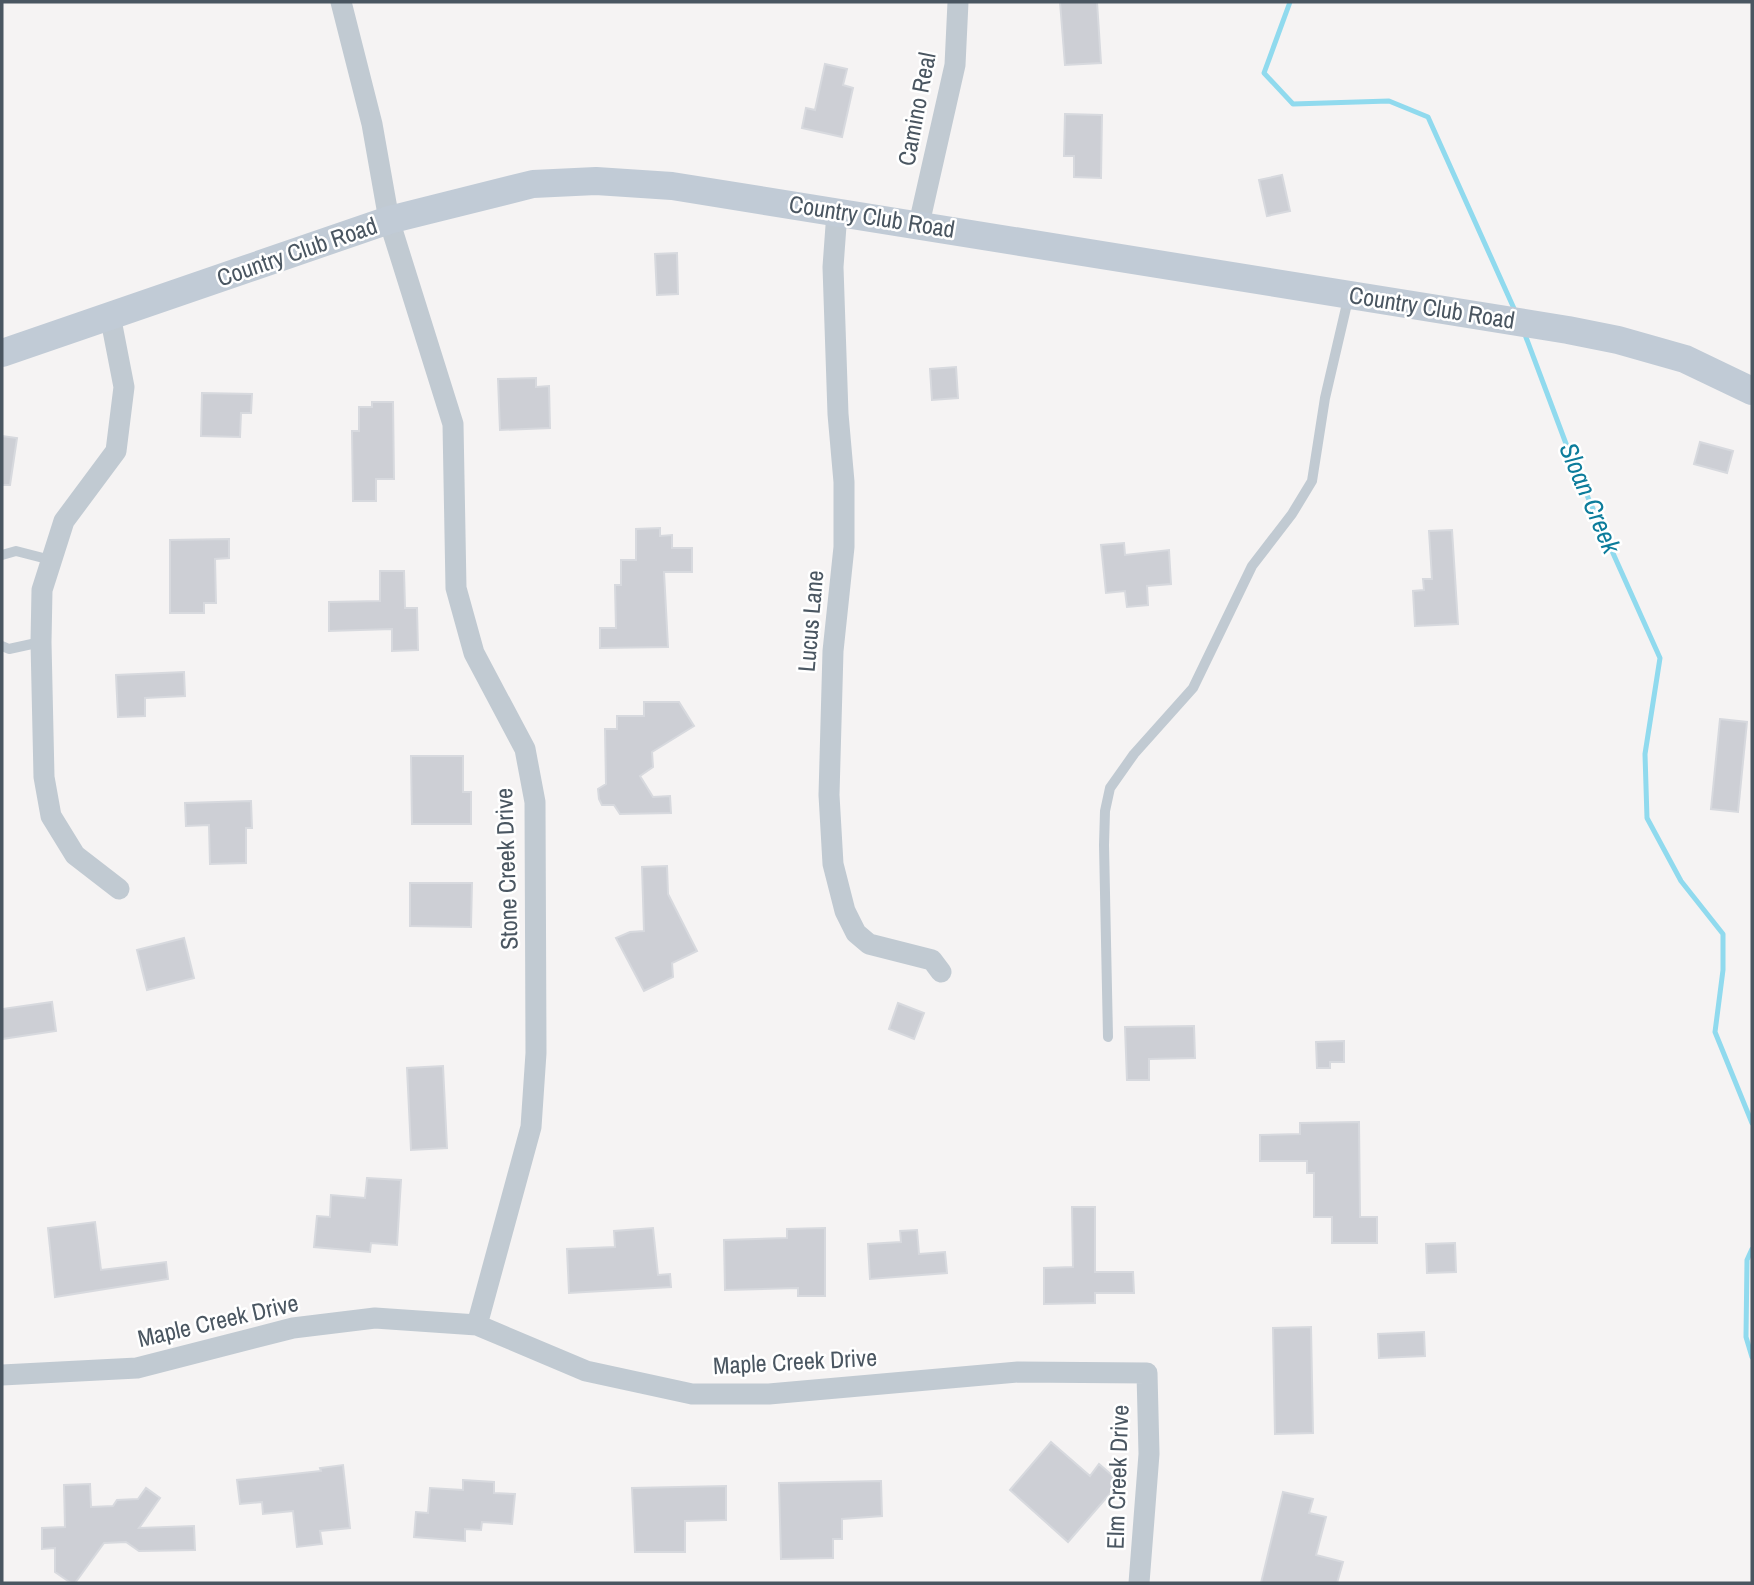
<svg xmlns="http://www.w3.org/2000/svg" width="1754" height="1585" viewBox="0 0 1754 1585" font-family="'Archivo Narrow',sans-serif">
<style>
.lines{fill:none;stroke-linecap:round;stroke-linejoin:round}
.stream{stroke:#90daee;stroke-width:5}
.building{fill:#cdcfd5;stroke:#d7d9de;stroke-width:2}
.lane{stroke:#c1cad2;stroke-width:10}
.street{stroke:#c1cad2;stroke-width:21}
.secondary{stroke:#c1cbd6;stroke-width:28}
.labels{text-anchor:middle;stroke-width:5;stroke-linejoin:round;paint-order:stroke}
.street-label{font-size:24px;fill:#4a5661;stroke:#fff}
.water-label{font-size:26px;font-style:italic;fill:#0c7c9b;stroke:#fff}
</style>
<rect width="100%" height="100%" fill="#f5f3f3"/>
<g class="lines">
<path class="stream" d="M1290 2 1264 73 1293 104 1389 101 1428 117 1516 313
M1524 332 1577 473 1660 658 1645 754 1647 818 1681 881 1723 934V970L1715 1032 1752 1123
M1752 1249 1747 1260 1746 1337 1752 1357"/>
</g>
<path class="building" d="M1060 2H1097L1101 63 1065 65Z
M825 64 847 69 843 85 853 88 842 137 802 128 806 108 815 110Z
M1065 114 1102 115 1101 178 1074 177V156H1064Z
M1282 175 1290 211 1267 216 1259 180Z
M677 253 678 294 657 295 655 254Z
M956 367 958 398 932 400 930 369Z
M536 378V387L549 386 550 428 500 430 498 379Z
M202 393 252 394 251 413H241L240 437 201 436Z
M372 402H393L394 479H376V501H353L352 431H359V407H372Z
M2 436 17 438 10 485H2Z
M1700 442 1733 451 1727 473 1694 464Z
M660 528V536L672 535V548H692V572H664L668 647 600 648V628H616L615 585H621V560H636V529Z
M1452 530 1458 624 1415 626 1413 591 1424 590 1423 579H1432L1429 531Z
M229 539V558L215 559 216 603H204V613H170V540Z
M1124 543 1125 555 1169 550 1171 584 1147 586 1148 605 1127 607 1125 591 1106 593 1101 545Z
M380 571H404L405 608H417L418 650 392 651V629L329 631V602L380 601Z
M184 672 185 696 145 698V716L118 717 116 675Z
M644 702H679L694 726 652 752 653 767 640 776 653 797 670 796 671 813 620 814 614 805H602L599 799 598 789 606 784 605 729H617V716H644Z
M1720 719 1747 722 1738 812 1711 809Z
M411 756H463V792H471V824H412Z
M251 801 252 828H246V863L210 864 209 825 186 826 185 803Z
M667 866 668 894 697 951 672 963 673 977 644 991 616 938 630 932 644 931 642 867Z
M410 883H472L471 927 410 926Z
M184 938 194 978 147 990 137 950Z
M52 1002 56 1031 2 1039V1009Z
M898 1003 924 1013 914 1039 889 1029Z
M1194 1026 1195 1058 1149 1059V1080H1127L1125 1027Z
M1344 1041V1062H1330V1068H1317L1316 1042Z
M443 1066 447 1148 411 1150 407 1068Z
M1359 1122 1360 1217H1377V1243H1332V1217H1314V1173H1307V1161H1260V1135L1300 1134V1123Z
M367 1178 401 1180 397 1245 371 1243 370 1252 314 1247 317 1216 330 1217 331 1195 365 1198Z
M1072 1207H1095V1272H1133L1134 1293H1095V1303L1044 1304V1268L1073 1267Z
M95 1222 101 1270 166 1262 168 1279 55 1297 48 1228Z
M653 1228 658 1275 670 1274 671 1287 569 1293 567 1249 615 1247 614 1231Z
M825 1228V1296H798V1288L725 1290 724 1240 787 1238V1229Z
M917 1230 919 1254 945 1252 947 1273 870 1279 868 1244 901 1242 900 1231Z
M1455 1243 1456 1272 1427 1273 1426 1244Z
M1311 1327 1313 1433 1275 1434 1273 1328Z
M1424 1332 1425 1356 1379 1358 1378 1334Z
M1051 1442 1090 1476 1099 1464 1120 1482 1068 1542 1010 1490Z
M343 1465 350 1528 320 1531 322 1544 297 1547 293 1511 263 1514 262 1502 240 1504 237 1480 321 1471 320 1468Z
M463 1480 494 1482V1493L515 1494 512 1524 482 1522 481 1530 465 1529V1541L414 1537 416 1512 428 1513 430 1488 463 1490Z
M881 1481 882 1516 842 1519V1539H833V1558L781 1559 779 1483Z
M90 1484 91 1507 113 1506 117 1500 138 1499 146 1488 160 1498 139 1528 194 1526 195 1550 139 1551 126 1542 104 1543 75 1583H71L55 1572V1548L42 1549V1528L65 1527 64 1485Z
M726 1486V1520L685 1521V1552H635L632 1488Z
M1283 1492 1313 1499 1309 1513 1326 1517 1316 1555 1343 1562 1337 1583H1261Z"/>
<g class="lines">
<path class="lane" d="M2 555 16 551 51 560
M2 646 9 649 41 642
M1108 1037 1104 845 1105 811 1110 788 1134 754 1193 688 1252 566 1292 514 1312 481 1325 398 1349 295"/>
<path class="street" d="M341 2 372 124 389 220 453 424 456 588 474 653 525 749 535 802 536 1053 531 1127 477 1325
M837 212 833 267 838 414 844 482V547L833 651 829 795 833 864 845 911 856 933 869 944 932 960 941 972
M919 224 955 65 958 2
M110 315 124 387 116 451 64 521 42 590 41 642 44 777 51 816 75 855 119 889
M2 1375 137 1368 293 1328 375 1318 477 1325 586 1371 692 1394H769L1018 1372 1147 1373 1149 1454 1139 1583"/>
<path class="secondary" d="M2 353 389 220 533 184 596 181 672 186 1568 330 1618 340 1685 359 1752 391"/>
</g>
<g class="labels">
<g class="street-label">
<text transform="translate(917 109) rotate(-79)" y="8">Camino Real</text>
<text transform="translate(872 217) rotate(9)" y="8">Country Club Road</text>
<text transform="translate(297 252) rotate(-19)" y="8">Country Club Road</text>
<text transform="translate(1432 308) rotate(9)" y="8">Country Club Road</text>
<text transform="translate(811 621) rotate(-85)" y="8">Lucus Lane</text>
<text transform="translate(507 869) rotate(-92)" y="8">Stone Creek Drive</text>
<text transform="translate(218 1321) rotate(-13)" y="8">Maple Creek Drive</text>
<text transform="translate(795 1362) rotate(-3)" y="8">Maple Creek Drive</text>
<text transform="translate(1118 1477) rotate(-88)" y="8">Elm Creek Drive</text>
</g>
<g class="water-label">
<text transform="translate(1590 498) rotate(67)" y="9">Sloan Creek</text>
</g>
</g>
<rect width="1754" height="1585" fill="none" stroke="#4a5661" stroke-width="7"/>
</svg>
